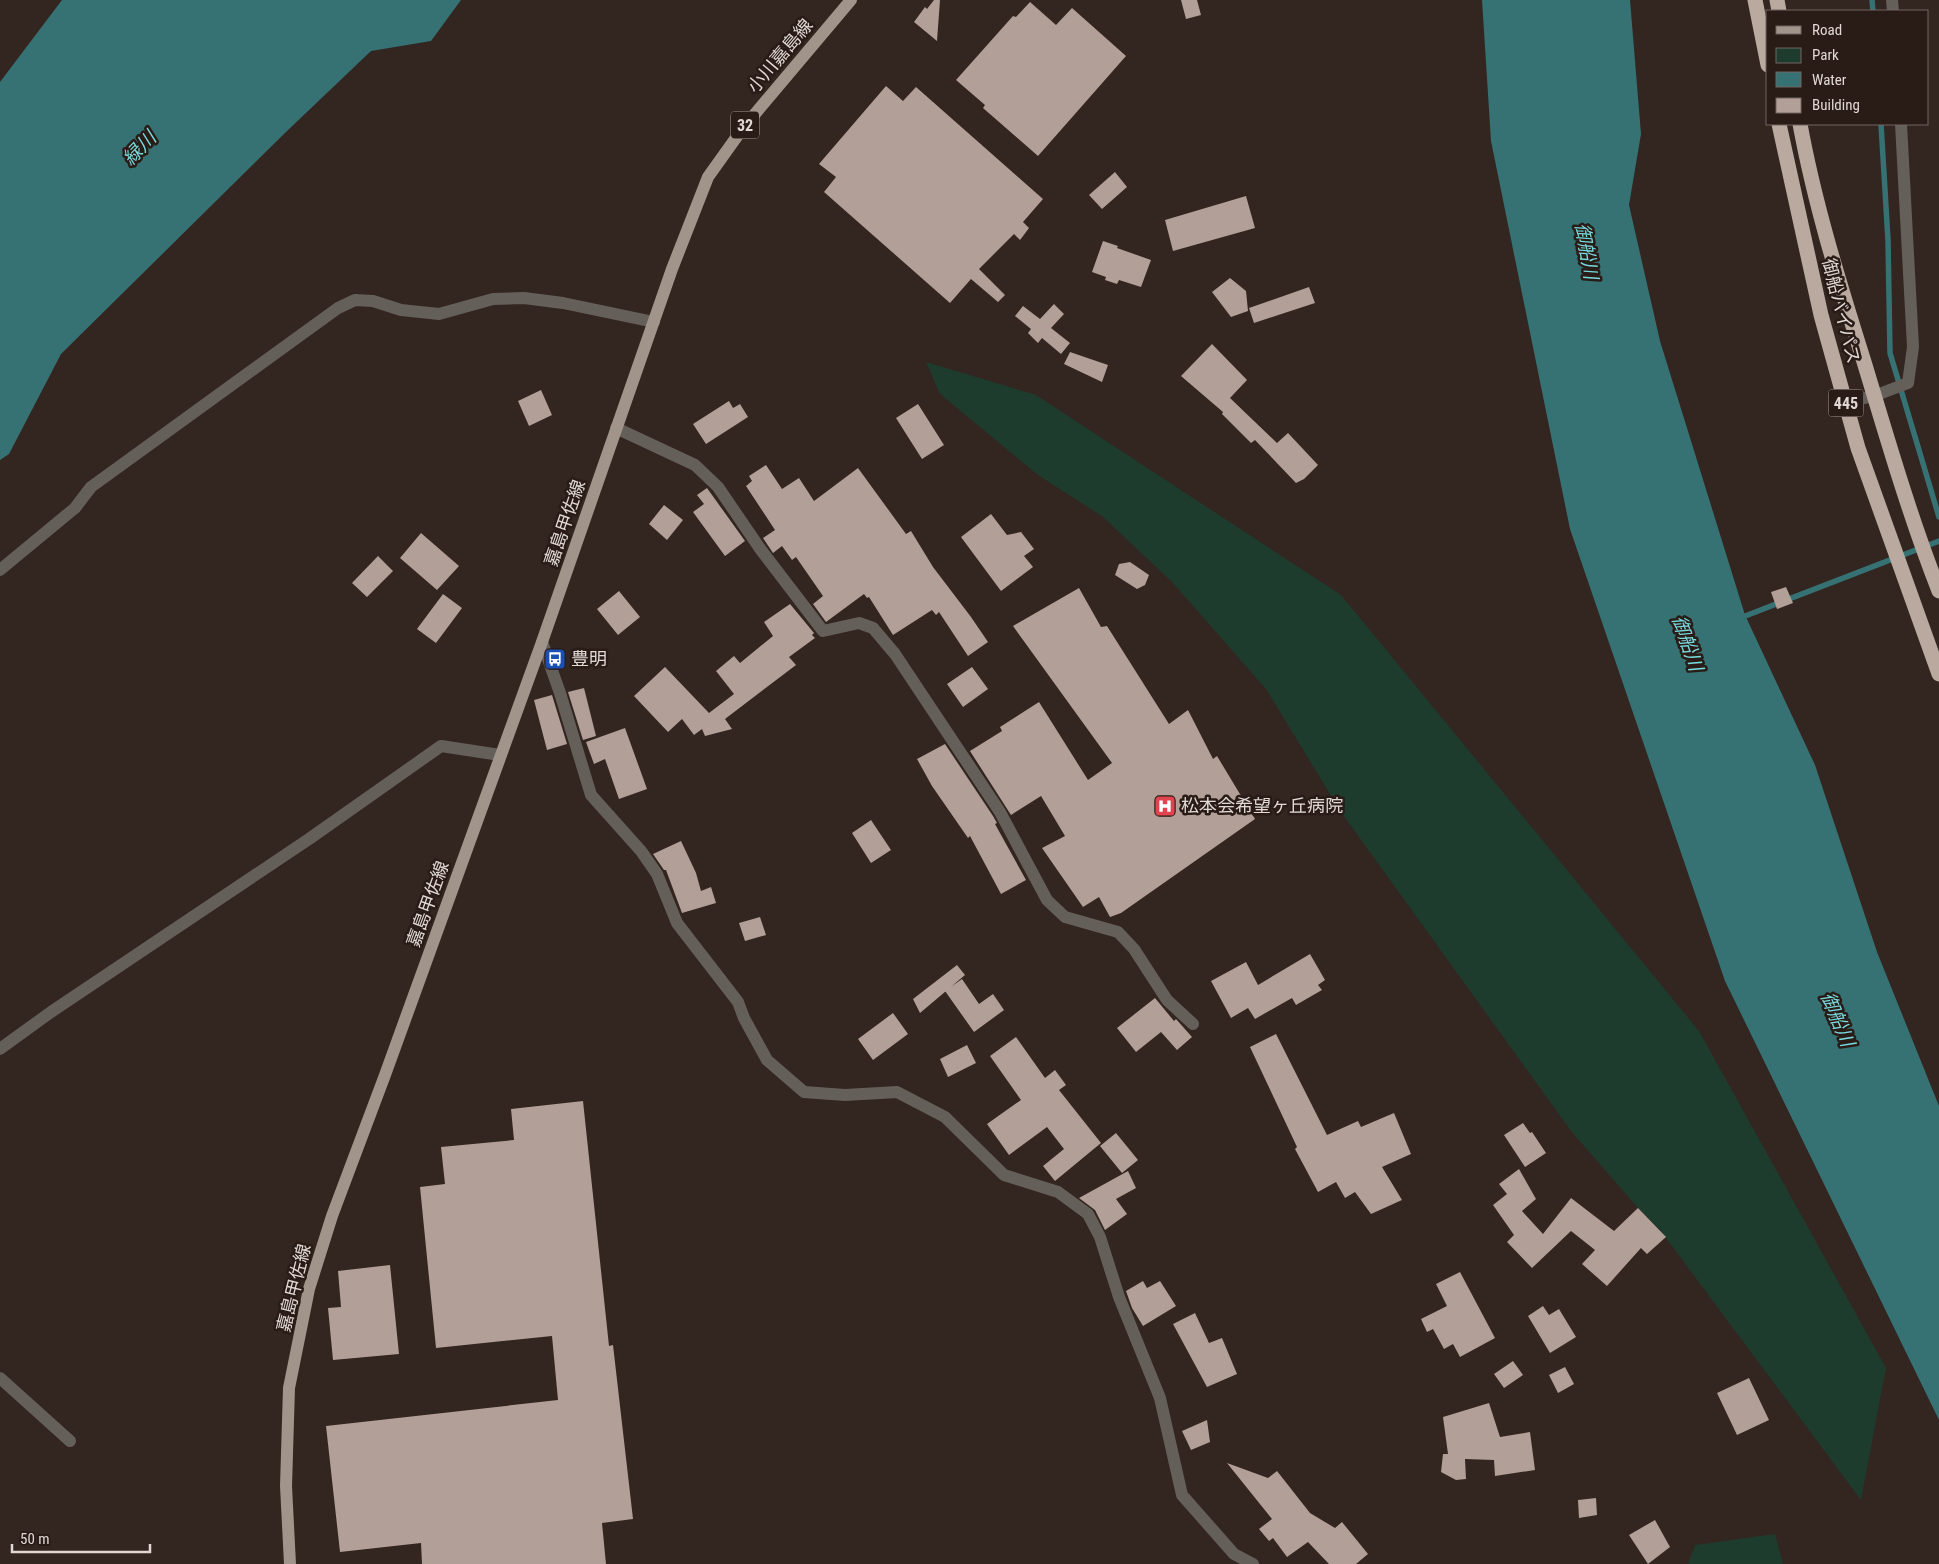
<svg xmlns="http://www.w3.org/2000/svg" width="1939" height="1564" viewBox="0 0 1939 1564" font-family="'Roboto Condensed','Noto Sans JP',sans-serif">
<style>
.green{fill:#1e3c2d}
.water{fill:#367274}
.lines{fill:none;stroke-linecap:round;stroke-linejoin:round}
.stream{stroke:#367274;stroke-width:5.5}
.building{fill:#b29f98}
.minor{stroke:#655f5a;stroke-width:12}
.major{stroke:#a1948b;stroke-width:12}
.highway{stroke:#b9a99e;stroke-width:15}
.labels{text-anchor:middle;stroke-width:5;stroke-linejoin:round;paint-order:stroke}
.shield{fill:#291b16;stroke:#aa9f9b;stroke-width:1}
.shield-label{font-size:16px;font-weight:bold;fill:#e1d8d4}
.street-label{font-size:18px;fill:#e1d8d4;stroke:#291b16}
.poi-label{font-size:18px;fill:#e1d8d4;stroke:#291b16;text-anchor:start}
.water-label{font-size:19px;font-style:italic;fill:#77d9dc;stroke:#291b16}
</style>
<rect width="100%" height="100%" fill="#33251f"/>
<path class="green" d="M926 362 1036 395 1341 595 1699 1031 1886 1368 1861 1500 1660 1230 1638 1208 1571 1131 1341 812 1266 689 1172 582 1103 517 1038 475 940 394Z
M1775 1534 1783 1564H1688L1695 1545Z"/>
<path class="water" d="M62 0H461L431 41 371 51 287 131 61 354 9 454 0 460V82Z
M1482 0H1630L1641 134 1629 205 1660 341 1745 615 1815 765 1877 952 1939 1106V1420L1725 981 1570 529 1491 141Z"/>
<g class="lines">
<path class="stream" d="M1872 0 1873 11
M1881 124 1888 240 1890 353 1939 517
M1740 618 1939 541"/>
</g>
<path class="building" d="M934 0H940L937 41 914 22 925 7 927 9Z
M1181 0H1197L1201 15 1186 19Z
M1030 2 1056 25 1072 8 1126 56 1038 156 983 108 985 105 956 80 1013 16 1016 17Z
M886 86 903 101 916 87 1043 199 1023 222 1029 228 1020 240 1014 234 979 269 1005 295 998 302 971 279 950 303 824 192 836 177 819 164Z
M1115 172 1127 187 1102 209 1089 195Z
M1246 196 1255 228 1173 251 1165 220Z
M1103 241 1118 246 1117 248 1151 260 1141 287 1119 280 1117 284 1105 280 1106 277 1092 272Z
M1230 278 1246 291 1248 311 1231 317 1212 292Z
M1309 287 1315 303 1254 323 1249 308Z
M1054 304 1064 314 1051 328 1070 343 1061 354 1042 338 1038 343 1028 333 1031 329 1015 316 1023 306 1040 319Z
M1212 344 1247 380 1230 398 1277 443 1288 433 1318 465 1304 479 1296 483 1255 440 1251 443 1222 414 1223 412 1181 376Z
M1070 352 1108 365 1102 382 1064 364Z
M541 390 552 415 529 426 518 401Z
M729 401 733 408 740 404 748 417 706 444 693 424Z
M918 404 944 445 922 459 896 418Z
M766 465 782 489 799 478 814 501 858 468 906 534 911 531 933 567 971 617 988 642 968 656 939 612 936 615 932 610 893 635 869 597 867 598 864 594 826 622 813 604 823 596 796 557 792 560 782 546 773 553 763 538 775 530 746 486 752 481 749 476Z
M707 488 745 541 725 556 693 512 704 504 697 495Z
M664 505 683 520 667 540 649 524Z
M991 514 1007 535 1021 532 1034 549 1024 556 1033 567 1001 591 961 537Z
M421 533 459 566 437 590 400 558Z
M378 556 393 571 367 597 352 583Z
M1130 562 1149 575 1145 585 1137 589 1115 575 1119 564Z
M1786 587 1793 603 1777 609 1771 592Z
M1079 588 1101 627 1107 626 1169 724 1188 710 1213 759 1217 756 1255 819 1121 913 1110 917 1099 897 1083 907 1042 848 1065 836 1041 796 1011 815 970 751 1002 731 1000 727 1039 702 1088 780 1112 763 1013 626Z
M619 591 640 617 618 635 597 609Z
M443 594 462 608 436 643 417 629Z
M790 604 814 633 812 635 815 638 789 657 796 665 725 719 732 729 705 736 702 729 694 735 682 719 668 732 634 696 665 667 709 713 734 694 716 671 734 656 740 663 773 636 764 622Z
M972 667 988 689 963 707 947 684Z
M584 688 596 736 583 740 568 692Z
M552 695 567 744 547 750 534 700Z
M625 728 647 789 619 799 605 759 594 764 586 742Z
M945 744 993 816 997 823 995 824 1026 880 1001 894 970 836 968 838 932 786 917 759Z
M871 820 891 850 871 863 852 833Z
M681 841 696 873 701 891 711 887 716 903 682 913 666 870H664L653 854Z
M760 917 766 935 745 941 739 923Z
M1310 954 1325 980 1318 985 1322 990 1296 1005 1292 998 1255 1019 1248 1008 1231 1018 1211 981 1246 962 1258 985Z
M957 965 965 975 920 1013 913 999Z
M962 979 979 1004 993 994 1004 1010 974 1032 945 991Z
M1155 998 1174 1021 1176 1019 1192 1037 1177 1050 1161 1032 1136 1052 1117 1028Z
M893 1013 908 1034 873 1060 858 1039Z
M1276 1034 1327 1135 1358 1121 1361 1127 1394 1113 1411 1154 1382 1167 1402 1200 1371 1214 1355 1192 1345 1198 1336 1182 1318 1192 1295 1149 1297 1147 1250 1047Z
M1016 1037 1045 1078 1055 1070 1066 1085 1059 1090 1101 1143 1055 1181 1043 1166 1064 1149 1047 1127 1009 1155 987 1124 1021 1100 990 1056Z
M967 1045 976 1063 948 1077 940 1059Z
M583 1101 609 1346 613 1345 633 1519 602 1523 606 1564H422L421 1543 340 1552 326 1426 558 1400 552 1336 436 1348 420 1187 445 1184 441 1147 514 1140 511 1109Z
M1523 1123 1530 1133 1532 1132 1546 1153 1525 1167 1504 1135Z
M1116 1133 1138 1160 1122 1173 1100 1146Z
M1519 1169 1536 1199 1522 1211 1543 1234 1571 1198 1614 1231 1638 1208 1666 1237 1647 1254 1641 1248 1607 1286 1582 1264 1595 1250 1571 1231 1532 1268 1507 1242 1514 1235 1493 1205 1507 1194 1499 1184Z
M1128 1171 1136 1188 1116 1199 1127 1214 1105 1230 1095 1210 1079 1198Z
M390 1265 399 1354 333 1360 328 1308 341 1307 338 1271Z
M1460 1272 1495 1338 1460 1357 1453 1344 1444 1349 1433 1329 1427 1332 1421 1319 1447 1306 1436 1284Z
M1143 1281 1147 1288 1160 1281 1176 1306 1143 1326 1132 1308 1126 1291Z
M1543 1306 1549 1315 1559 1309 1576 1337 1550 1353 1528 1316Z
M1195 1313 1209 1343 1222 1338 1237 1374 1207 1387 1173 1324Z
M1513 1361 1523 1375 1504 1388 1494 1374Z
M1565 1367 1574 1384 1558 1393 1549 1375Z
M1749 1378 1769 1420 1737 1435 1717 1393Z
M1489 1403 1500 1437 1530 1432 1535 1470 1495 1476 1494 1460 1465 1459 1466 1479 1456 1480 1441 1472 1443 1454H1448L1443 1417Z
M1207 1420 1210 1442 1191 1450 1182 1431Z
M1227 1463 1268 1478 1277 1471 1310 1513 1335 1528 1342 1522 1368 1554 1356 1564H1329L1308 1542 1287 1557 1273 1538 1269 1541 1259 1529 1272 1519Z
M1596 1498 1597 1515 1579 1518 1578 1500Z
M1655 1520 1670 1547 1648 1564 1629 1535Z"/>
<g class="lines">
<path class="minor" d="M1892 0 1893 11
M1846 402 1874 396 1908 383 1913 347 1901 124
M616 428 695 465 718 487 761 550 823 631 859 623 873 628 895 654 1000 812 1047 900 1065 917 1118 932 1134 949 1167 1000 1193 1024
M0 570 75 508 91 487 338 308 355 300 373 301 401 310 439 314 493 299 524 298 563 303 654 322
M542 642 560 693 591 795 641 851 657 874 677 923 738 1002 744 1018 767 1060 804 1092 845 1095 897 1092 945 1117 1004 1175 1058 1192 1088 1214 1100 1237 1119 1297 1160 1398 1182 1495 1234 1554 1253 1564
M0 1049 51 1012 309 839 441 746 500 755
M0 1378 70 1441"/>
<path class="major" d="M290 1564 286 1486 289 1388 309 1289 332 1216 385 1075 542 642 672 269 708 177 743 128 851 0"/>
<path class="highway" d="M1755 0 1768 65
M1777 0 1779 11
M1779 124 1821 315 1858 448 1939 674
M1800 124C1815 206 1840 285 1865 365 1888 441 1910 517 1939 591"/>
</g>
<defs>
<g id="bus-square" transform="scale(1.125)"><rect x="-9" y="-9" width="18" height="18" rx="4" fill="#1a4fb4" stroke="#291b16"/><path d="M-5-6H5V4H4V6H2V4H-2V6H-4V4H-5ZM-3.5-4V0h7V-4ZM-3.5 1.2v1.5H-2V1.2ZM2 1.2v1.5H3.5V1.2Z" fill="#fff"/></g>
<g id="hospital-square" transform="scale(1.125)"><rect x="-9" y="-9" width="18" height="18" rx="4" fill="#e0444e" stroke="#291b16"/><path d="M-5-5h3v3.5h4V-5h3V5h-3V1.5h-4V5h-3Z" fill="#fff"/></g>
</defs>
<g fill-rule="evenodd">
<use href="#bus-square" x="555" y="659"/>
<use href="#hospital-square" x="1165" y="806"/>
</g>
<g class="labels">
<g class="shield">
<rect x="731" y="111.5" width="28" height="27" rx="4"/>
<rect x="1828.5" y="389.5" width="35" height="27" rx="4"/>
</g>
<g class="shield-label">
<text x="745" y="131">32</text>
<text x="1846" y="409">445</text>
</g>
<g class="street-label">
<text transform="translate(780 56) rotate(-50)" y="6">小川嘉島線</text>
<text transform="translate(1841 311) rotate(76)" y="6">御船バイパス</text>
<text transform="translate(565 523) rotate(-71)" y="6">嘉島甲佐線</text>
<text transform="translate(428 904) rotate(-70)" y="6">嘉島甲佐線</text>
<text transform="translate(294 1288) rotate(-76)" y="6">嘉島甲佐線</text>
</g>
<g class="poi-label">
<text x="571" y="665">豊明</text>
<text x="1181" y="812">松本会希望ヶ丘病院</text>
</g>
<g class="water-label">
<text transform="translate(139 148) rotate(-46)" y="7">緑川</text>
<text transform="translate(1587 251) rotate(80)" y="7">御船川</text>
<text transform="translate(1688 643) rotate(71)" y="7">御船川</text>
<text transform="translate(1838 1019) rotate(67)" y="7">御船川</text>
</g>
</g>
<rect x="1766" y="10" width="162" height="115" fill="#291b16" stroke="#736762"/>
<rect x="1776" y="26" width="25" height="8" fill="#a1948b" stroke="#736762"/>
<text x="1812" y="35" font-size="15" fill="#e1d8d4">Road</text>
<rect x="1776" y="48" width="25" height="15" fill="#1e3c2d" stroke="#736762"/>
<text x="1812" y="60" font-size="15" fill="#e1d8d4">Park</text>
<rect x="1776" y="72" width="25" height="15" fill="#367274" stroke="#736762"/>
<text x="1812" y="85" font-size="15" fill="#e1d8d4">Water</text>
<rect x="1776" y="98" width="25" height="15" fill="#b29f98" stroke="#736762"/>
<text x="1812" y="110" font-size="15" fill="#e1d8d4">Building</text>
<path d="M12 1544v8h138v-8" fill="none" stroke="#e1d8d4" stroke-width="2.5"/>
<text x="20" y="1544" font-size="15" fill="#e1d8d4" stroke="#291b16" stroke-width="4" paint-order="stroke">50 m</text>
</svg>
